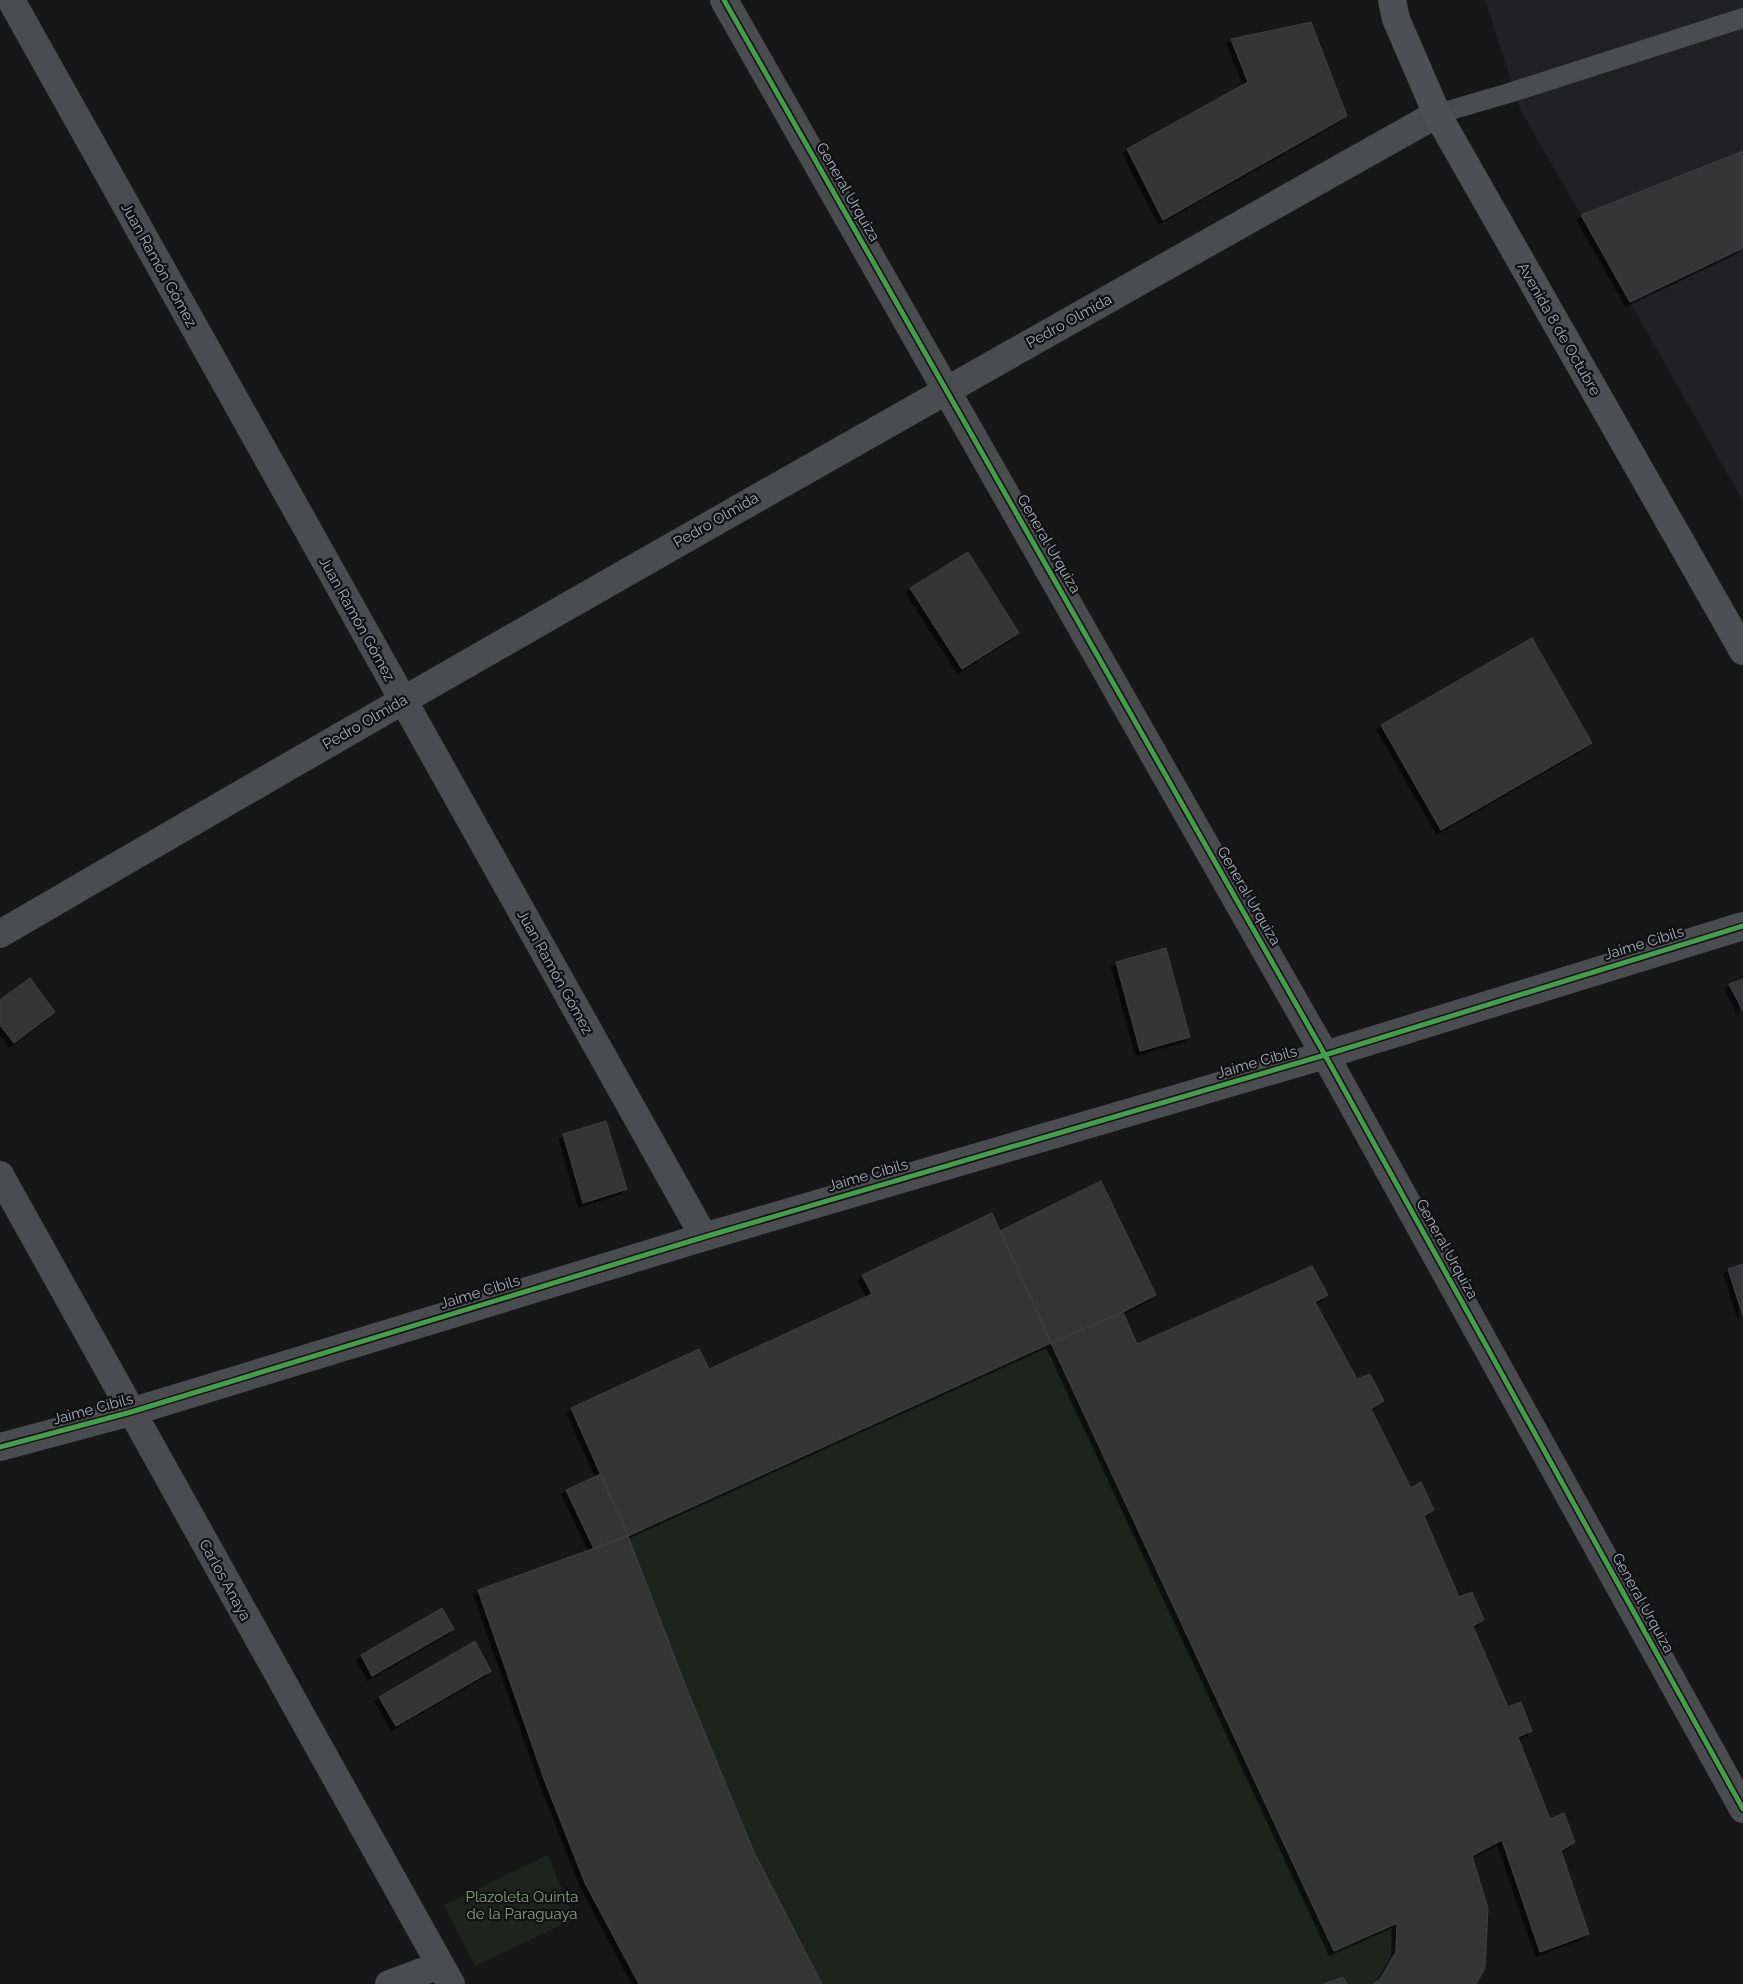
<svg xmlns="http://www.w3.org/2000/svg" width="1743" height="1984" viewBox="0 0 1743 1984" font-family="Raleway,sans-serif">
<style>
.built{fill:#212123}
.green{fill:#1d241e}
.building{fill:#353536;stroke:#3f4043;filter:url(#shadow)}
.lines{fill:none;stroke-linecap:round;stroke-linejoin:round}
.service{stroke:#4b4c50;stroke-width:20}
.minor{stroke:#4b4c50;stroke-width:28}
.tertiary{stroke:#4b4c50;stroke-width:28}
.primary{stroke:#4d4f52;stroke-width:28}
.cycleway-casing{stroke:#111113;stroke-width:8}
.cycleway{stroke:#469c4c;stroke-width:5}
.labels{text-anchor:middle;stroke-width:4.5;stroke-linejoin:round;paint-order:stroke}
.street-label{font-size:15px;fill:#a8adb8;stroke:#111113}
.park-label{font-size:15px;fill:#7fa381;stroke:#111113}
</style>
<defs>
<filter id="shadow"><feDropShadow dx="-4.5" dy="4.5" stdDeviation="0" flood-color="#0009"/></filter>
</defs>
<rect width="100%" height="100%" fill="#171717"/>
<path class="built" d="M1485 0H1743V151L1581 215 1521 111Z
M1743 248V501L1630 302Z"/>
<path class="green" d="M992 1213 1051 1343 1137 1344 1312 1266 1328 1295 1315 1302 1357 1379 1370 1374 1384 1401 1371 1409 1411 1487 1421 1482 1434 1510 1424 1516 1507 1707 1521 1702 1532 1731 1518 1737 1550 1819 1564 1813 1575 1842 1562 1851 1589 1934 1540 1952 1502 1840 1472 1856 1488 1908 1485 1968 1476 1984H639L585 1883 544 1779 478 1590 593 1549 566 1490 601 1474 571 1408 699 1349 710 1369 872 1294 862 1275Z
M548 1855 574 1919 475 1966 444 1905Z"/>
<path class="building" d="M1311 22 1347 116 1163 220 1127 149 1248 82 1231 39Z
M1743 151V248L1630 302 1581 215Z
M968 552 1019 633 962 669 910 588Z
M1532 638 1592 743 1441 830 1381 725Z
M1166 948 1190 1037 1140 1051 1116 962Z
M30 978 55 1012 14 1043 0 1025V1000Z
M1743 979V1011L1729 984Z
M606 1121 627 1189 583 1203 563 1134Z
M1101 1181 1156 1295 1123 1312 1051 1343 1000 1231Z
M992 1213 1051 1343 628 1536 571 1408 699 1349 709 1369 872 1294 862 1275Z
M1743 1264V1316L1728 1269Z
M1312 1266 1328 1295 1315 1302 1357 1379 1370 1374 1384 1401 1371 1409 1411 1488 1421 1482 1434 1510 1424 1516 1459 1597 1472 1592 1484 1620 1473 1626 1508 1707 1521 1702 1532 1731 1518 1737 1550 1819 1564 1813 1575 1842 1561 1851 1589 1934 1540 1952 1502 1840 1472 1856 1488 1908 1485 1968 1476 1984H1373L1380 1979 1396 1952 1397 1923 1334 1951 1051 1343 1123 1312 1137 1344Z
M601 1474 628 1536 594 1549 566 1490Z
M628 1536 688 1692 753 1850 822 1984H639L585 1883 544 1779 478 1590Z
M442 1608 454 1629 372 1676 361 1655Z
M475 1641 491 1671 396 1726 379 1697Z
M1343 1977 1347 1984H1324Z"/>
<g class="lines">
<path class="service" d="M1437 114 1509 93 1743 18"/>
<path class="minor" d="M11 0 704 1237
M0 934C476 656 956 384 1437 114
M0 1175 451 1984
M0 1447 131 1412 704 1237 1325 1055 1743 926
M389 1984 440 1965"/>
<path class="tertiary" d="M724 0 1325 1055 1743 1809"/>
<path class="primary" d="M1392 0 1396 19 1437 114 1743 651"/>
<g class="cycleway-casing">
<path id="cycleway" d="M724 0 1325 1055 1743 1809
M0 1447 131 1412 704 1237 1325 1055 1743 926"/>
</g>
<use href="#cycleway" class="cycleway"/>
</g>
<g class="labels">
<g class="street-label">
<text transform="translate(848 192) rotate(60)" y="5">General Urquiza</text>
<text transform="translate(159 265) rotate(61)" y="5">Juan Ramón Gómez</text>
<text transform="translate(1069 321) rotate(-29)" y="5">Pedro Olmida</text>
<text transform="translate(1559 329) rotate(60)" y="5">Avenida 8 de Octubre</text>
<text transform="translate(716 520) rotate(-30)" y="5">Pedro Olmida</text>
<text transform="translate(1049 544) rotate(60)" y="5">General Urquiza</text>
<text transform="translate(357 619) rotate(61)" y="5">Juan Ramón Gómez</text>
<text transform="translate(365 722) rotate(-30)" y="5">Pedro Olmida</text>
<text transform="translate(1249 896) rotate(60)" y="5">General Urquiza</text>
<text transform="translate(1644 943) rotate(-17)" y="5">Jaime Cibils</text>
<text transform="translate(555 972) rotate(61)" y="5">Juan Ramón Gómez</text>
<text transform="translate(1257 1062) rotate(-16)" y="5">Jaime Cibils</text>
<text transform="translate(868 1175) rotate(-16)" y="5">Jaime Cibils</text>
<text transform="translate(1447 1249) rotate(61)" y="5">General Urquiza</text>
<text transform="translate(480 1292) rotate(-17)" y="5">Jaime Cibils</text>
<text transform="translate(93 1409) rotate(-15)" y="5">Jaime Cibils</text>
<text transform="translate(225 1580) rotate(61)" y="5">Carlos Anaya</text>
<text transform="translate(1643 1603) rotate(61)" y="5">General Urquiza</text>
</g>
<g class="park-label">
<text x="522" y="1902">Plazoleta Quinta<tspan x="522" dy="17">de la Paraguaya</tspan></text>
</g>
</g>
</svg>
